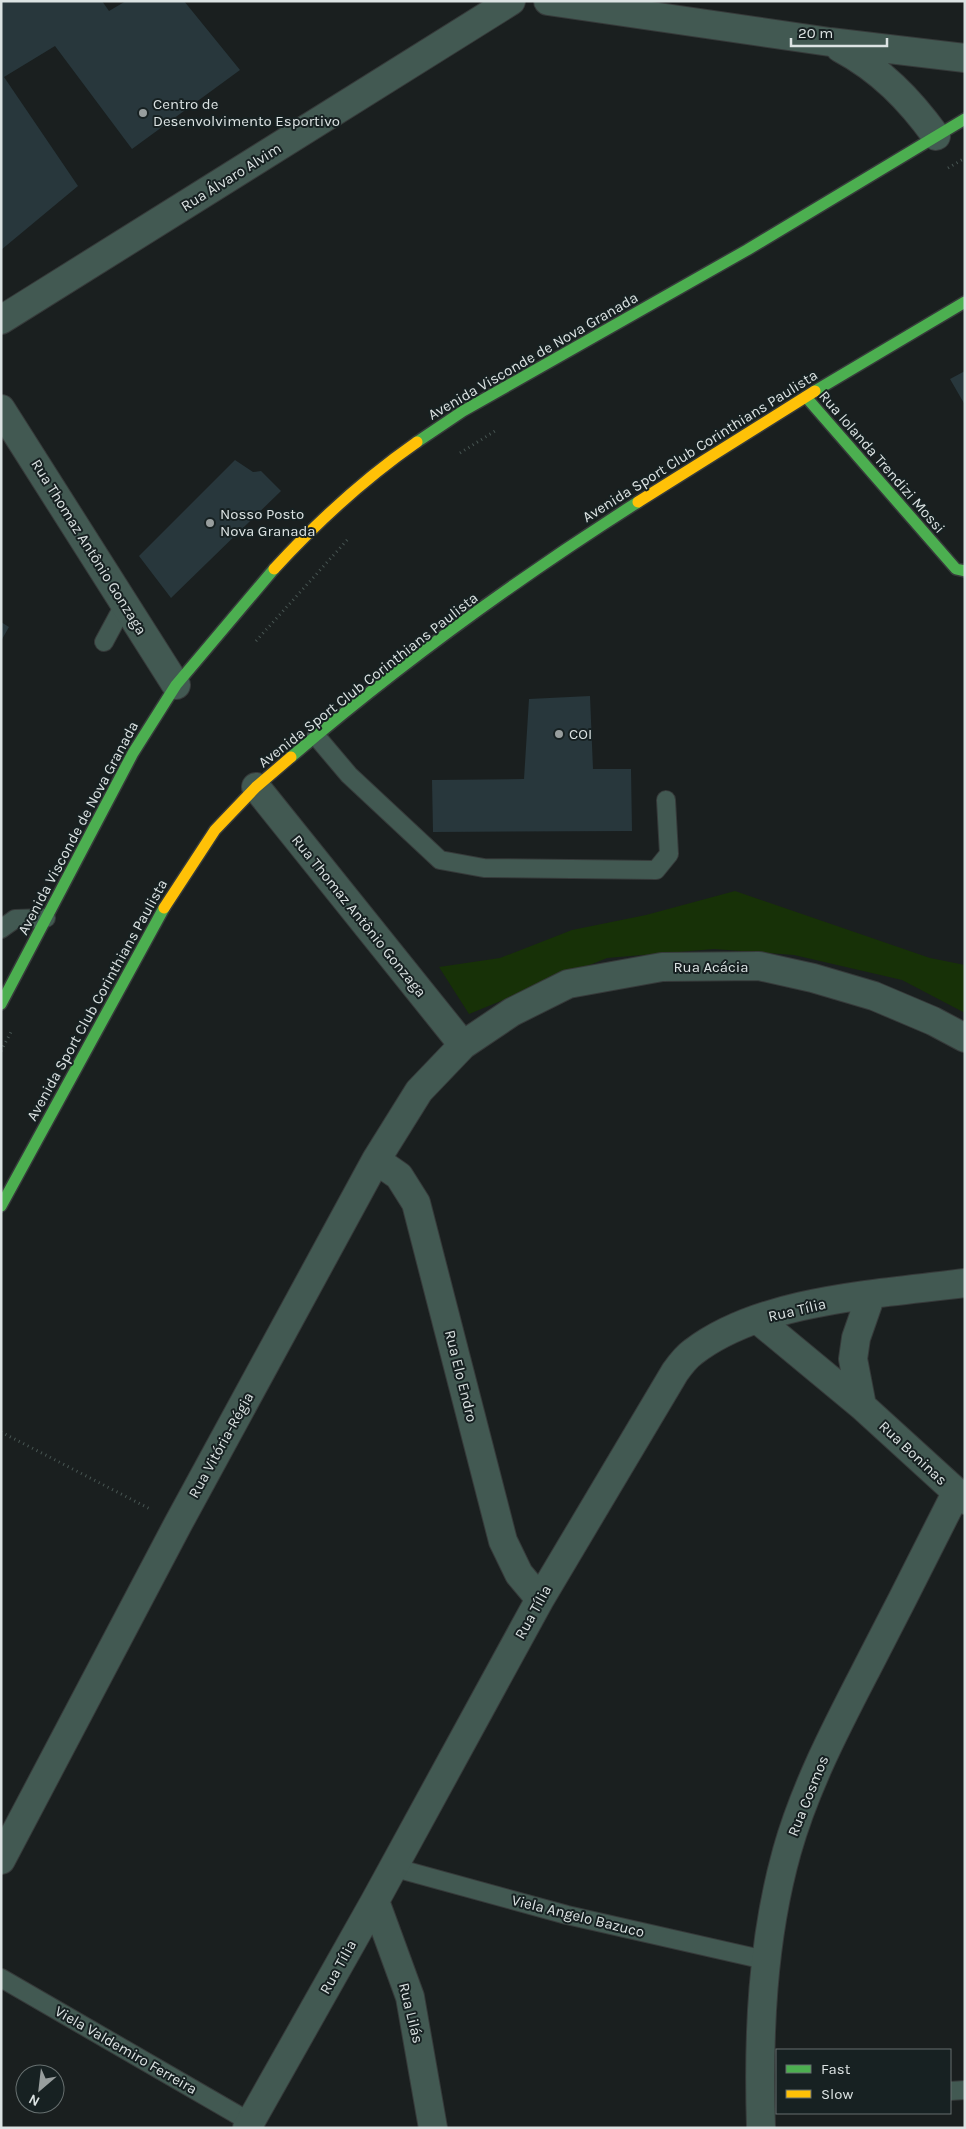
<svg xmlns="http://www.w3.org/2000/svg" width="966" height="2129" viewBox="0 0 966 2129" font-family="Karla,sans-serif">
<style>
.green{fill:#173107}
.building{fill:#28373c}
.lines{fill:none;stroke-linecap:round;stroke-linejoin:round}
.lane-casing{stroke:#363a3a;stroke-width:20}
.street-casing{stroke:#363a3a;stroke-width:30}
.fast-casing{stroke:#363a3a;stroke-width:14}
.slow-casing{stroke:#363a3a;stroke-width:14}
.path{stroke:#485653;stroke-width:3;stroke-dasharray:1 4;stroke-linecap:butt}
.lane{stroke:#425952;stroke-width:18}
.street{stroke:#425952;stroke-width:28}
.fast{stroke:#4caf50;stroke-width:11}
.slow{stroke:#ffc107;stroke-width:11}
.poi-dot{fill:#989e9e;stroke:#172122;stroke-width:2}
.labels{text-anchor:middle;stroke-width:4;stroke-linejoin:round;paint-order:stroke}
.poi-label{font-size:15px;fill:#dce3e3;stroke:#172122;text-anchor:start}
.street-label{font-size:15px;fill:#dce3e3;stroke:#172122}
</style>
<rect width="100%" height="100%" fill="#1a1f1f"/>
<path class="green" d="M735 891 930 958 965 965V1013L902 980 794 955 714 949 607 958 469 1014 439 967 500 958 572 930 646 915Z"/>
<path class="building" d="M1 1H102L109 11 126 1H184L240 70 132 149 55 46 4 77 78 186 1 250Z
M965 371V405L950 379Z
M235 460 253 472 261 471 281 491 171 598 139 556Z
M1 622 9 627 1 641Z
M590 696 593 769H631L632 831 433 832 432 780 524 779 529 699Z"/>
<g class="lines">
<g class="lane-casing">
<path id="lane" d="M104 642 125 603
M316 736 349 775 440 860 484 868 656 870 669 854 666 800
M1 929 15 919 46 918
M392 1867 567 1915 765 1960
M1 1978 250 2122
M950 2091 965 2090"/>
</g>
<g class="street-casing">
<path id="street" d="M548 1 830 42 965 58
M840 48C881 70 909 99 936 136
M1 320 511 1
M1 409 176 685
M256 787 463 1045
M376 1160 399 1176 416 1203 503 1541 519 1574 540 1599
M757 1319 862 1406 965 1500
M862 1406 853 1359 856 1338 871 1295
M1 1860 178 1524 376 1160 419 1091 463 1045 512 1012 568 984 662 967 759 966 813 978 874 996 933 1021 965 1038
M375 1901 410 1997 433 2128
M247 2128 375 1901 540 1599 675 1372C680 1365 686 1357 693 1352 762 1299 880 1294 965 1283
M761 2128C758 2036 762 1940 787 1851 805 1787 837 1726 867 1668 897 1610 927 1551 956 1493"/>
</g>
<g class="fast-casing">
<path id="fast" d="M815 391 965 302
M806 397 956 569 965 571
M417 442 463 411 747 250 965 119
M291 757C400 664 517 579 638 502
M1 1004 133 753 176 685 274 569
M1 1206 164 908"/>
</g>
<g class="slow-casing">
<path id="slow" d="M638 502 815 391
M274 569C318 521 364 479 417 442
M164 908 215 830 256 787 291 757"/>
</g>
<path class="path" d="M948 168 965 158
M460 453 495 431
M256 641 349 538
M1 1051 11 1032
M1 1432 152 1510"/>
<use href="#lane" class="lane"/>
<use href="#street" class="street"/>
<use href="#fast" class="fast"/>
<use href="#slow" class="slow"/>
</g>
<g class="poi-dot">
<circle cx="143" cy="113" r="5"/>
<circle cx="210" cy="523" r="5"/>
<circle cx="559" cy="734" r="5"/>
</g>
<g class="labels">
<g class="poi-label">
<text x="153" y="109">Centro de<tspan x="153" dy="17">Desenvolvimento Esportivo</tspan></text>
<text x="220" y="519">Nosso Posto<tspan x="220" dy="17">Nova Granada</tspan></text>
<text x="569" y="739">COI</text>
</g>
<g class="street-label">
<text transform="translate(231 177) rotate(-32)" y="5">Rua Álvaro Alvim</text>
<text transform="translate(533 356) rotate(-30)" y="5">Avenida Visconde de Nova Granada</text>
<text transform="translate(700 446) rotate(-32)" y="5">Avenida Sport Club Corinthians Paulista</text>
<text transform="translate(882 462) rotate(49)" y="5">Rua Iolanda Trendizi Mossi</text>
<text transform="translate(89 547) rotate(58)" y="5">Rua Thomaz Antônio Gonzaga</text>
<text transform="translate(368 680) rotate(-38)" y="5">Avenida Sport Club Corinthians Paulista</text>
<text transform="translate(78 828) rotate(-62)" y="5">Avenida Visconde de Nova Granada</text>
<text transform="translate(359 916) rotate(51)" y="5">Rua Thomaz Antônio Gonzaga</text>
<text x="711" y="972">Rua Acácia</text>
<text transform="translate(97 1000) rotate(-61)" y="5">Avenida Sport Club Corinthians Paulista</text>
<text transform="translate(797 1310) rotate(-13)" y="5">Rua Tília</text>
<text transform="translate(461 1376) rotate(76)" y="5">Rua Elo Endro</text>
<text transform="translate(221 1445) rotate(-61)" y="5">Rua Vitória-Régia</text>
<text transform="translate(913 1453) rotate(43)" y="5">Rua Boninas</text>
<text transform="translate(533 1612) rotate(-61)" y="5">Rua Tília</text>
<text transform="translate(808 1796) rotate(-68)" y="5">Rua Cosmos</text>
<text transform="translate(578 1916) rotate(14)" y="5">Viela Angelo Bazuco</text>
<text transform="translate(338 1967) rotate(-61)" y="5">Rua Tília</text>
<text transform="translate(411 2013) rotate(76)" y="5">Rua Lilás</text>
<text transform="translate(126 2050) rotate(30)" y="5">Viela Valdemiro Ferreira</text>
</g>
</g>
<rect width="966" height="2129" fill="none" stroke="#dce3e3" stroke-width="5"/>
<rect x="776" y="2049" width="175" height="65" fill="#172122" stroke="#666f6f"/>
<rect x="786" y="2065" width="25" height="8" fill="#4caf50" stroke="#666f6f"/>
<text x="821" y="2074" font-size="15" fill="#dce3e3">Fast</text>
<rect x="786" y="2090" width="25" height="8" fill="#ffc107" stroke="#666f6f"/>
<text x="821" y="2099" font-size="15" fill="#dce3e3">Slow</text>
<g transform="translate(40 2089) rotate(208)"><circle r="24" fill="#172122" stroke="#666f6f"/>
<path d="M0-4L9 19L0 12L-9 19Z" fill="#989e9e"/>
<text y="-8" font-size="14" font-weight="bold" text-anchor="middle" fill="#dce3e3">N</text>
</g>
<path d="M791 38v8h96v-8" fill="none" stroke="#dce3e3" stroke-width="2.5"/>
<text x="798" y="38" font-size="15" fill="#dce3e3" stroke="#172122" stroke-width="4" paint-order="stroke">20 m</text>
</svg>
